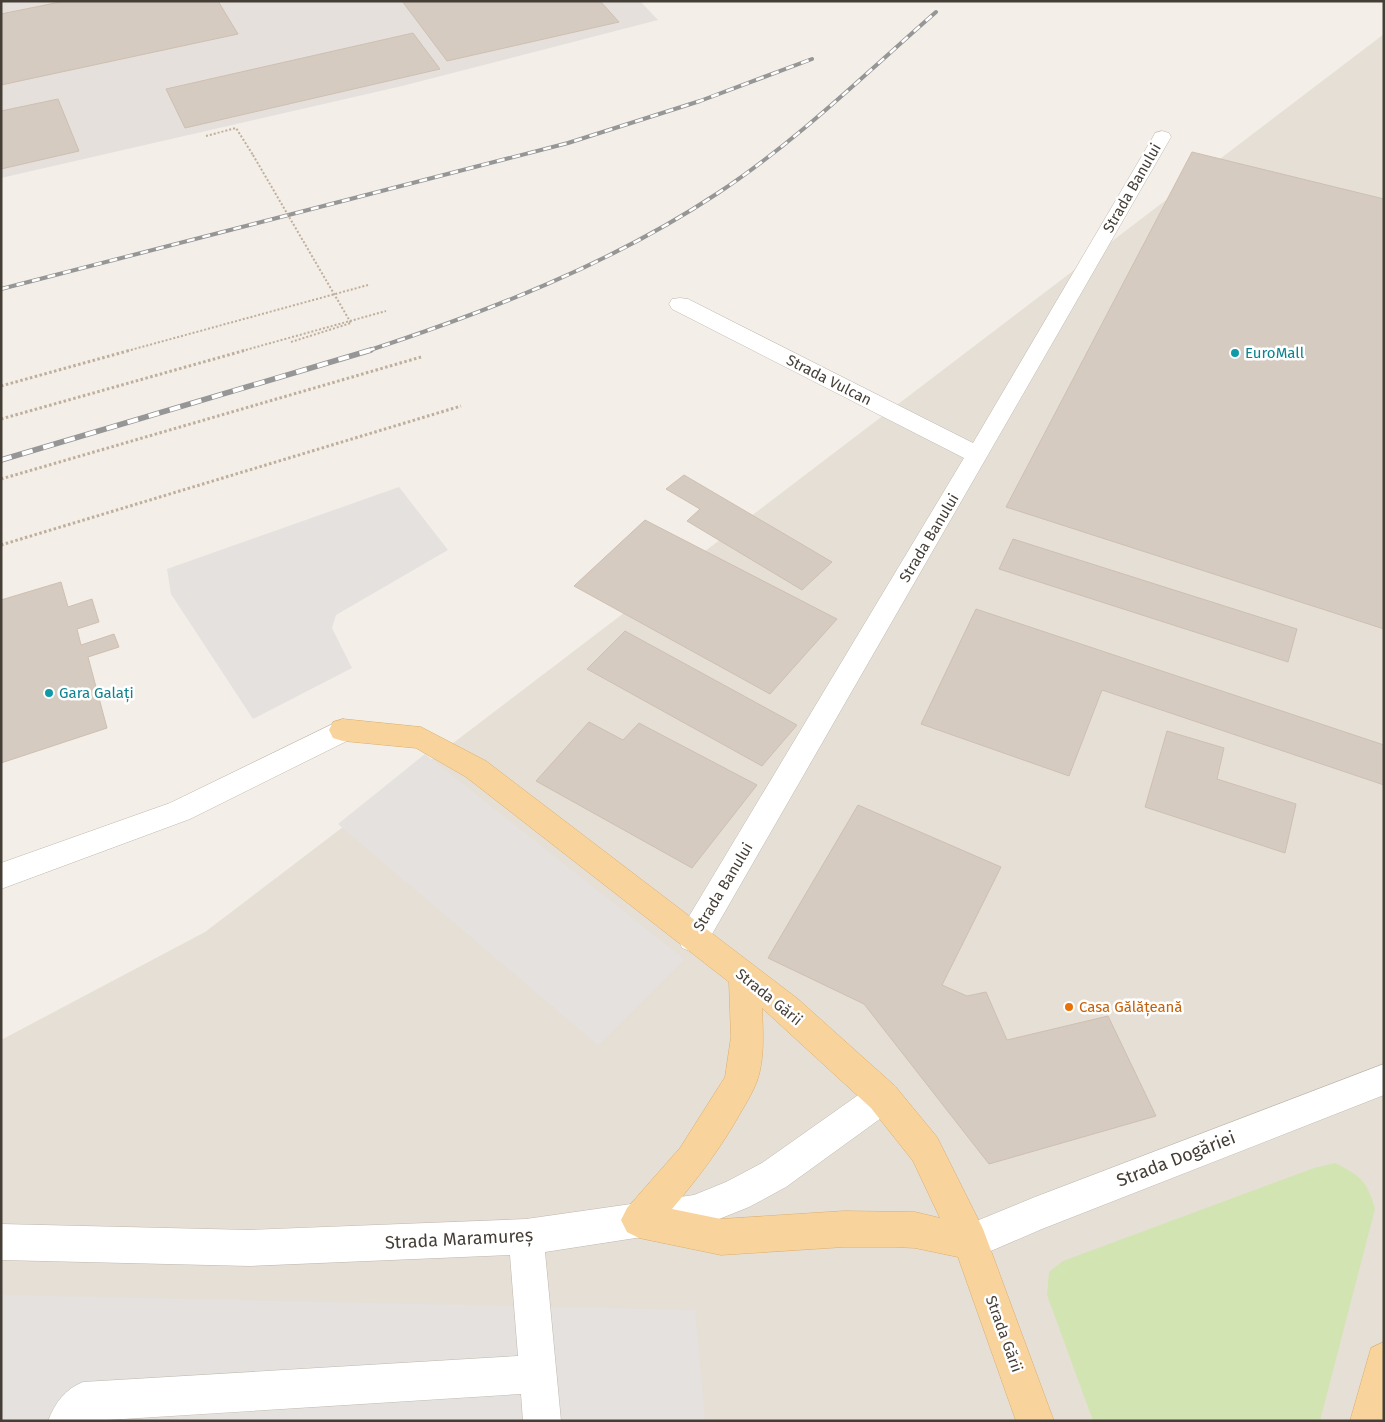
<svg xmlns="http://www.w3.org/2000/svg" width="1385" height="1422" viewBox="0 0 1385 1422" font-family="'Fira Sans',sans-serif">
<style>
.residential{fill:#e6dfd6}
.industrial{fill:#e5e0dc}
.green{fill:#d3e4b3}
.parking{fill:#e4e1df}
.building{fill:#d6cbc0;stroke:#cebfb1}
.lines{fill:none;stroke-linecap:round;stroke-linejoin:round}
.minor-casing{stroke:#c0b8ad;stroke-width:1}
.major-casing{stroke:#dcae6c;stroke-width:1}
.path-far1{stroke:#beaf9d;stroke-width:2;stroke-dasharray:2 2;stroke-linecap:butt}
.path{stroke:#beaf9d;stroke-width:3;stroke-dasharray:2.5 2.5;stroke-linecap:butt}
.minor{fill:#fff;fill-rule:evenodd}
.major{fill:#f8d39b;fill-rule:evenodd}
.rail-far1-casing{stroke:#969696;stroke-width:4}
.rail-casing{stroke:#969696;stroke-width:5.5}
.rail-far1{stroke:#fff;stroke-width:2.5;stroke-dasharray:8;stroke-linecap:butt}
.rail{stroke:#fff;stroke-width:4;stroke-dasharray:11;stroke-linecap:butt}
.path-bridge{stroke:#beaf9d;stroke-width:2;stroke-dasharray:2 2;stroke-linecap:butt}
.culture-dot{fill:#0f9aa8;stroke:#fff;stroke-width:2}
.food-dot{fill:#e8710a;stroke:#fff;stroke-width:2}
.labels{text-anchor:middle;stroke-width:5;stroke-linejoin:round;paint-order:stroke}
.street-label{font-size:15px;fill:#453e37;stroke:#fff}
.culture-label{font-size:15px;fill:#0d838f;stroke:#fff;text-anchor:start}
.food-label{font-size:15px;fill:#c56008;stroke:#fff;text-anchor:start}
.near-street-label{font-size:18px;fill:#453e37;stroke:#fff}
</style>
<rect width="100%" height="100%" fill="#f3eee7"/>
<path class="residential" d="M1384 34V1421H1V1040L205 932Z"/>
<path class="industrial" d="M1 1H640L658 20 402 86 1 178Z"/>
<path class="green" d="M1335 1163C1361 1176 1367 1181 1375 1209L1320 1421H1093L1047 1295 1049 1272 1063 1261 1314 1168Z"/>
<path class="parking" d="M399 487 448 550 336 615 332 628 352 668 253 719 171 594 167 569Z
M425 754 684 959 598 1045 338 824Z
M1 1295 695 1310 705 1421H1Z"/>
<path class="building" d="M65 1H218L238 34 1 85V14Z
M402 1H600L619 22 447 61Z
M413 33 440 69 185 128 166 89Z
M58 99 79 151 1 169V111Z
M1192 152 1384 199V629L1006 507Z
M684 475 832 562 802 590 687 521 700 509 666 489Z
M645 520 837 619 770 694 574 586Z
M1013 539 1297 629 1288 662 999 569Z
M61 582 68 607 92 599 99 622 77 629 81 645 114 634 119 647 88 657 107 728 1 763V600Z
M976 609 1384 745V785L1102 690 1069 776 921 724Z
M625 631 797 725 762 766 587 669Z
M589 722 623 740 639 723 757 785 692 868 536 781Z
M1167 731 1224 748 1217 779 1296 804 1285 853 1145 807Z
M858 805 1001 867 942 985 967 996 986 992 1007 1040 1108 1016 1156 1116 989 1164 864 1004 768 958Z"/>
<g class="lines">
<g class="minor-casing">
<path id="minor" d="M1162 131 1169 133 1171 137 704 948 693 952 682 948 678 938 682 928 964 458 672 309 669 304 672 299 680 298 688 299 973 443 1153 137 1155 133Z
M343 719 353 722 357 730 353 738 190 819 1 889V863L170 803Z
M1384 1064V1095L1042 1229 970 1260 957 1255 952 1242 957 1229 1035 1197Z
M883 1081 895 1086 900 1097 895 1108 786 1187 749 1207 694 1229 545 1252 561 1421H523L521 1394 91 1421H48C55 1403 65 1389 83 1382L518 1356 510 1255 250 1266 1 1260V1224L250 1230 526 1219 694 1195 726 1182 762 1163 871 1086Z"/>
</g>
<g class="major-casing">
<path id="major" d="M343 719 421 727 486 761 798 999 895 1086 937 1137 983 1229 1054 1421H1016L958 1257 915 1248 895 1247H844L721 1255 639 1238 627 1232 621 1220 627 1208 680 1148 725 1077 731 1037 729 982 466 777 416 748 343 741 333 738 329 730 333 722ZM762 1008 871 1108 913 1161 940 1218 915 1212 844 1211 721 1219 672 1209C698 1178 721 1148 741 1112 747 1102 753 1092 757 1081 765 1059 763 1031 762 1008Z
M1384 1342V1421H1350L1371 1348Z"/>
</g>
<path class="path-far1" d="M206 136 236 128 253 155
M291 342 351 323
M127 351 368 285
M242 351 386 311"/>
<path class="path" d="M1 386 131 350
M1 419 246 350
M1 479 421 357
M1 545 461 406"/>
<use href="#minor" class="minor"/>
<use href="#major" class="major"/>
<g class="rail-far1-casing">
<path id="rail-far1" d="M1 289 568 143 700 101 812 59
M367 351C489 311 611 264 718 193 797 141 865 74 936 12"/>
</g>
<g class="rail-casing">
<path id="rail" d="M1 460 371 350"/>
</g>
<use href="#rail-far1" class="rail-far1"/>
<use href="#rail" class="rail"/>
<path class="path-bridge" d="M253 155 351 323"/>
</g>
<g class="culture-dot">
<circle cx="1235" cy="353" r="5"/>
<circle cx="49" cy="693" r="5"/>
</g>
<circle class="food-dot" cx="1069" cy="1007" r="5"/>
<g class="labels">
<g class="street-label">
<text transform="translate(1132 188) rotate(-60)" y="5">Strada Banului</text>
<text transform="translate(829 380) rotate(27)" y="5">Strada Vulcan</text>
<text transform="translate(929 538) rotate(-59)" y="5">Strada Banului</text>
<text transform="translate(723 887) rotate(-59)" y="5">Strada Banului</text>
<text transform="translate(769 997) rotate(39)" y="5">Strada Gării</text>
<text transform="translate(1004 1334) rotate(70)" y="5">Strada Gării</text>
</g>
<g class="culture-label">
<text x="1245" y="358">EuroMall</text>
<text x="59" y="698">Gara Galați</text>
</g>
<g class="food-label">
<text x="1079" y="1012">Casa Gălățeană</text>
</g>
<g class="near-street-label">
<text transform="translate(1176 1159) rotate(-21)" y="6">Strada Dogăriei</text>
<text transform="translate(459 1239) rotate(-3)" y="6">Strada Maramureș</text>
</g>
</g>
<rect width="1385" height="1422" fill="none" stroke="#453e37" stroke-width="5"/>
</svg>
